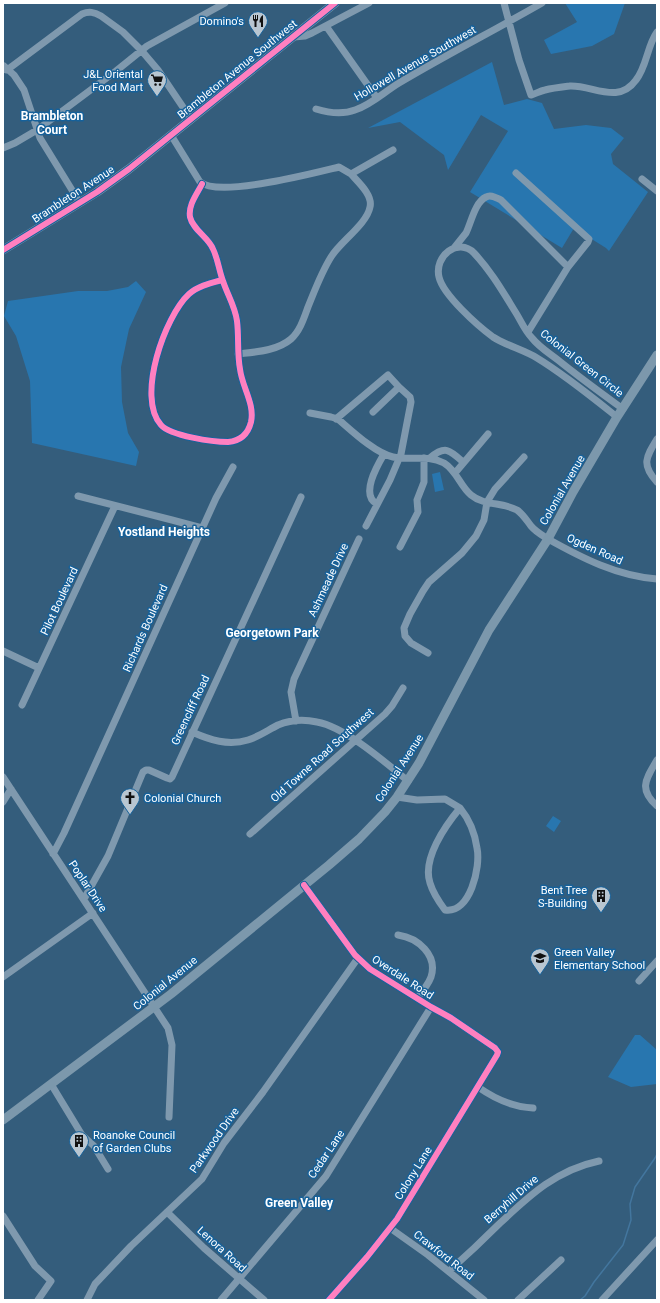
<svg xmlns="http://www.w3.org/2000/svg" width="660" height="1303" viewBox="0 0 660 1303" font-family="Roboto,sans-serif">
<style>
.green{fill:#2876af}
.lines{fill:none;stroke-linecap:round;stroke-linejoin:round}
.stream{stroke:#43769e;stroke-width:1.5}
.minor{stroke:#7f99ae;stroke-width:7}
.major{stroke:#7c98ac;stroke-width:9}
.cycleway-casing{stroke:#16619a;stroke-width:8}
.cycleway{stroke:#ff80c0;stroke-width:6}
.labels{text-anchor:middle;stroke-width:3;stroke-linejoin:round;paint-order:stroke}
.poi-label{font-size:11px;fill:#fff;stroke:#16619a;text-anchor:end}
.street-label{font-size:11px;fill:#fff;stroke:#16619a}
.neighbourhood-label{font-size:12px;font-weight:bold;fill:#fff;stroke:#16619a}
</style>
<rect width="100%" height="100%" fill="#345d7c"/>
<path class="green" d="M565 3H625L614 34 592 46 551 54 544 40 577 22Z
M492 62 504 105 527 99 542 103 554 129 586 125 611 128 624 138 611 154 613 164 648 192 609 251 606 248 574 228 562 248 470 192 508 131 481 115 448 170 444 155 400 122 368 128Z
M136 281 146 292 129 329 121 367 122 402 128 433 139 452 136 466 32 443 30 381 16 336 4 316 8 301 78 291H107L128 287Z
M440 472 444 490 435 492 432 474Z
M553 816 561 821 554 832 546 826Z
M635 1035H640L657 1050V1084L631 1087 608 1077Z"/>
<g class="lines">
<path class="stream" d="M580 1300 585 1296 594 1282 623 1245 631 1220 630 1204 635 1187 655 1158 657 1154"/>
<path class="minor" d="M504 3 519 60 531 95C535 94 540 91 545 90 553 88 562 87 570 86 593 85 618 105 636 80 647 66 647 46 657 32
M326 26 377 98
M294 37 305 36 312 33 369 3
M4 66 14 75 24 90 40 138 80 203
M3 69 7 70 82 14C89 11 94 12 101 16L123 32 141 50 158 70 191 119
M316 109C329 113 342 115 355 110 371 105 384 92 399 83 446 55 495 30 542 3
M171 135 200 182C219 198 314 173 339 167L351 174 393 150
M3 148 15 143 37 130 116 71 147 46 225 3
M516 173 589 239 588 242 568 267 528 332
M642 179 657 191
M202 184C197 194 188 205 190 217 193 230 208 237 213 249 218 259 219 271 223 281 227 294 235 306 237 321 239 337 237 353 240 369 242 387 255 404 251 422 248 434 240 441 228 442 213 442 171 436 161 425 136 397 165 316 189 294 198 286 211 283 222 280
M454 248C458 243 462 238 466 233 471 223 475 202 486 197 491 194 496 198 501 200L568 267
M238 354C255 352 277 351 291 339 300 331 304 318 308 307 315 290 321 273 331 257 340 242 367 224 370 207 373 195 358 182 351 174
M310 413 331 417 338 419C352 431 375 453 393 457 410 461 427 454 444 463 457 471 460 486 471 495 484 506 503 502 517 510 523 514 527 521 531 526 536 532 542 535 548 539 582 558 617 576 657 579
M617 417C592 397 565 375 537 358 524 350 505 345 493 337 478 326 443 295 439 277 434 256 458 237 474 253 491 271 503 292 516 313 521 321 525 331 532 338 539 347 549 353 558 360 579 377 601 393 623 409
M336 419 388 375 399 387
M657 439C646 457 641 465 657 482
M430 458C445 445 450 450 463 462
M455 473 488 434
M78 496 172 520 202 528
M377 504C360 495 377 466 384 454
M366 526 390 480 401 454 411 402 410 397 399 387 373 412
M400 547 418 512 417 500 424 482V458
M3 651 39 668
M428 653 411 643 405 636 404 628 410 614 423 591 429 582 462 553 476 536 484 520 487 502 495 489 524 457
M22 705 115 506
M296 721 291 692 294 679 359 539
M192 732C210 740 228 746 248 740 258 737 268 730 278 725 290 720 304 719 317 722 345 727 385 762 408 781
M657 760C646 779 638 789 657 806
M3 777 168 1028 172 1045 169 1117
M397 797 417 800 445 799 460 808
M3 802 11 789
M460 808C469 819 475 834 477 848 481 867 470 914 445 910 439 902 433 893 430 883 422 859 445 826 460 808Z
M250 834 385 714 392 706 403 688
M53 854 64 833 216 498 233 467
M304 885 355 955 370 969 431 1007 451 1018 495 1048 498 1052 497 1055 397 1219 367 1257 329 1300
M84 899 108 856 143 772 146 770H149L167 778 170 779 172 777 301 497
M398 935C418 938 438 955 431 977 428 985 422 992 417 998
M3 977 93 913
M639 981 657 961
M51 1084 82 1135 94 1146 108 1169
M478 1087C495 1099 512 1107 533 1108
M167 1212 204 1248 264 1300
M3 1216 35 1266 51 1281 38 1300
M390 1228 428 1255 484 1300
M449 1271C466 1256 482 1241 498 1225 529 1196 556 1170 599 1161
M87 1300 95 1284 131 1246 202 1179 224 1143 263 1092 358 958
M221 1300 326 1176 431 1007
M518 1300 561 1260
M602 1300 657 1240"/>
<path class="major" d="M3 250 97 192 129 169 335 3
M3 1120 171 994 329 865 359 839 385 812 397 797 419 763 489 630 548 539 573 492 617 417 657 355"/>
<g class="cycleway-casing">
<path id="cycleway" d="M202 184C197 194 188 205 190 217 193 230 208 237 213 249 218 259 219 271 223 281 227 294 235 306 237 321 239 337 237 353 240 369 242 387 255 404 251 422 248 434 240 441 228 442 213 442 171 436 161 425 136 397 165 316 189 294 198 286 211 283 222 280
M3 250 97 192 129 169 335 3
M304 885 355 955 370 969 431 1007 451 1018 495 1048 498 1052 497 1055 397 1219 367 1257 329 1300"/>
</g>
<use href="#cycleway" class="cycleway"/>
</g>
<defs>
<g id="restaurant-pin" transform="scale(1)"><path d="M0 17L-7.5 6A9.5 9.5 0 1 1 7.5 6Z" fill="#b8c6d1" stroke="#16619a"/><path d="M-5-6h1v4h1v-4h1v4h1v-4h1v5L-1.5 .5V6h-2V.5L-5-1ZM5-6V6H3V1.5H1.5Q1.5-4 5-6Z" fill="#111"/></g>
<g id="supermarket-pin" transform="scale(1)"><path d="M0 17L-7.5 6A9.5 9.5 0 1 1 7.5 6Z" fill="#b8c6d1" stroke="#16619a"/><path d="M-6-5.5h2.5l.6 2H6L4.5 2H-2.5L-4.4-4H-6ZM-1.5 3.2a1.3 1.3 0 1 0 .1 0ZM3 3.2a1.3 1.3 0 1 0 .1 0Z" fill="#111"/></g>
<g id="church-pin" transform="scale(1)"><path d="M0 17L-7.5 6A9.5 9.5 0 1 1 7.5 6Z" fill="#b8c6d1" stroke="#16619a"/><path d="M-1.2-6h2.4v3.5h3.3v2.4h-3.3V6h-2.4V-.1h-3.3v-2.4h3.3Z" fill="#111"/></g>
<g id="building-pin" transform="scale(1)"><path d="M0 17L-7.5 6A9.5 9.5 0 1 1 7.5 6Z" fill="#b8c6d1" stroke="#16619a"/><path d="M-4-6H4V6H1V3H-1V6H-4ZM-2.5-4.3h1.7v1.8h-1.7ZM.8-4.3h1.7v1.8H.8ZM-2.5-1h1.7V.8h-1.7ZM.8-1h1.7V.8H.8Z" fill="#111"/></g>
<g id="school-pin" transform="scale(1)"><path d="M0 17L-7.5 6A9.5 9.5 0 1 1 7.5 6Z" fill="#b8c6d1" stroke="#16619a"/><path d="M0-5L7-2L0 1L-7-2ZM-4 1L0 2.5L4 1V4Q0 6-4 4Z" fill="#111"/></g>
</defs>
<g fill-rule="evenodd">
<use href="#restaurant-pin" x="258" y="21"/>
<use href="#supermarket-pin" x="157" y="80"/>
<use href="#church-pin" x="130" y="798"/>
<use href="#building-pin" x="601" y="896"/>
<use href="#school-pin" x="540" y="958"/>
<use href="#building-pin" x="79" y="1141"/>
</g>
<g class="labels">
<g class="poi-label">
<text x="244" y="25">Domino's</text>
<text x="143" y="78">J&amp;L Oriental<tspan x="143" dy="13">Food Mart</tspan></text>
<text x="144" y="802" text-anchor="start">Colonial Church</text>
<text x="587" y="894">Bent Tree<tspan x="587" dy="13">S-Building</tspan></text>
<text x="554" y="956" text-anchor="start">Green Valley<tspan x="554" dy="13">Elementary School</tspan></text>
<text x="93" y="1139" text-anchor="start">Roanoke Council<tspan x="93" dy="13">of Garden Clubs</tspan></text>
</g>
<g class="street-label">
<text transform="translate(415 63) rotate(-30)" y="4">Hollowell Avenue Southwest</text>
<text transform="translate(237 69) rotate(-39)" y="4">Brambleton Avenue Southwest</text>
<text transform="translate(73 194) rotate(-33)" y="4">Brambleton Avenue</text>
<text transform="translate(582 363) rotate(38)" y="4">Colonial Green Circle</text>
<text transform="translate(562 490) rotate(-60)" y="4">Colonial Avenue</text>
<text transform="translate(595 549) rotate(24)" y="4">Ogden Road</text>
<text transform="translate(328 580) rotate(-65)" y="4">Ashmeade Drive</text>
<text transform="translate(59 601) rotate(-65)" y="4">Pilot Boulevard</text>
<text transform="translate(145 628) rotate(-66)" y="4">Richards Boulevard</text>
<text transform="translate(190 710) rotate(-65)" y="4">Greencliff Road</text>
<text transform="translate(322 755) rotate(-42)" y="4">Old Towne Road Southwest</text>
<text transform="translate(399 768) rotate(-57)" y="4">Colonial Avenue</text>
<text transform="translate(88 886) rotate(56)" y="4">Poplar Drive</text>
<text transform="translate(403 977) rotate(33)" y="4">Overdale Road</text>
<text transform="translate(165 983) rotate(-39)" y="4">Colonial Avenue</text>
<text transform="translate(214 1140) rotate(-55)" y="4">Parkwood Drive</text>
<text transform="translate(326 1154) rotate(-56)" y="4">Cedar Lane</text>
<text transform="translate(413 1173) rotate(-58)" y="4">Colony Lane</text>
<text transform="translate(511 1199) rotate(-41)" y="4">Berryhill Drive</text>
<text transform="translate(222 1249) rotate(42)" y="4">Lenora Road</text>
<text transform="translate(444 1255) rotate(38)" y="4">Crawford Road</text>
</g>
<g class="neighbourhood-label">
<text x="52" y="120">Brambleton<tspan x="52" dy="14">Court</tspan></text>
<text x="164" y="536">Yostland Heights</text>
<text x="272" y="637">Georgetown Park</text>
<text x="299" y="1207">Green Valley</text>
</g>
</g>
<rect width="660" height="1303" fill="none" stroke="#ffffff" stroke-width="8"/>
</svg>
